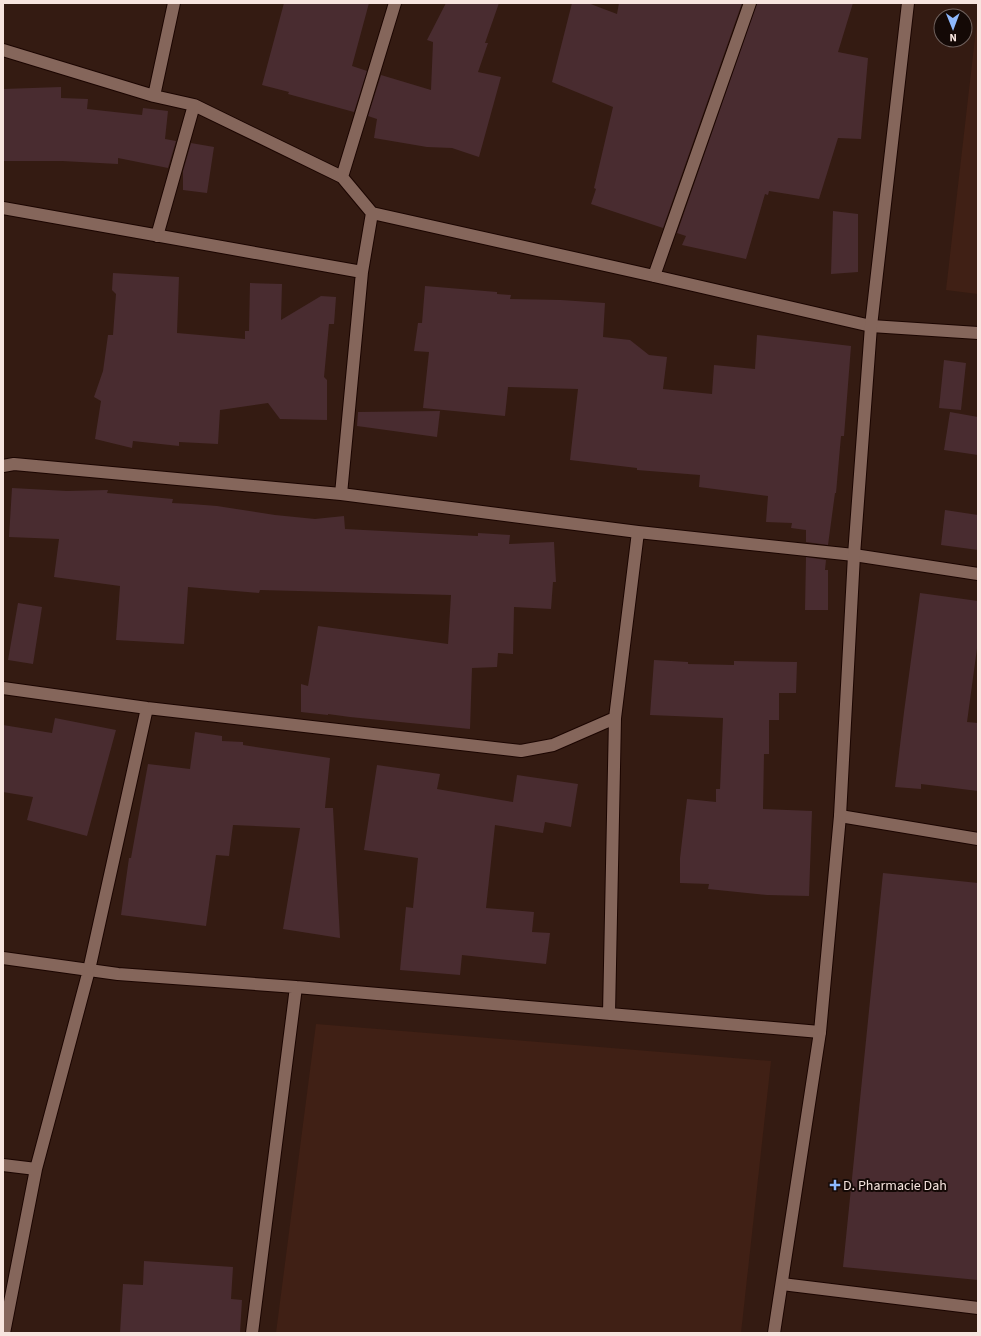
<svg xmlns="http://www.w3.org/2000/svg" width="981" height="1336" viewBox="0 0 981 1336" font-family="'Source Sans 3',sans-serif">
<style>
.built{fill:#402015}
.building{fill:#492c30}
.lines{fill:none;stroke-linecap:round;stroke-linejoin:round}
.street-casing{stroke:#1b0501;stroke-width:14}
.secondary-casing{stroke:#1b0501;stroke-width:14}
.street{stroke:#85665b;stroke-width:12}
.secondary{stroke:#85665b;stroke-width:12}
.poi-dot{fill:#8eb8fd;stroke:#140906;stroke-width:1.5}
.labels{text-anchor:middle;stroke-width:4;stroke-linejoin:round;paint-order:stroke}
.poi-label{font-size:14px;fill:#f7e5df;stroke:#140906;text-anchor:start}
</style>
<rect width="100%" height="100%" fill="#341b12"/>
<path class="built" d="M978 12V294L946 290Z
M316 1024 771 1061 741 1333H276Z"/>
<path class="building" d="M284 3H369L352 66 367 71 354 112 288 94 289 92 262 85Z
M446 3H499L485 43H488L478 72 501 77 479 157 452 148 427 147 374 138 377 119 368 116 381 75 431 90 433 42 427 40Z
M572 3H588L617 14 619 3H742L663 228 591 204 596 189 594 188 613 107 552 82Z
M757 3H853L838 52 868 58 861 139 838 138 819 199 769 191 768 195 765 194 746 259 682 245 686 236 677 233Z
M61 87V98L88 99 87 109 142 115 143 108 168 111 165 139 176 141 168 168 118 158V164L62 161H3V89Z
M191 143 214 147 207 193 183 190V171Z
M833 211 858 214V272L831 274Z
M113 273 179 277 177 333 245 339V331H249L250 283 282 284 281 320 321 296 336 297 334 324H329L324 377 327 380V420L280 419 268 403 220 410 218 444 179 442V446L133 441 132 448 95 439 101 401 94 397 103 371 108 335H113L116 294 112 290Z
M425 286 497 292V294L511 295 510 299 561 300 605 303 603 337 630 340 649 355 667 357 663 389 712 394 714 365 755 369 757 335 851 346 844 436H841L836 493H835L828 545 806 542V530L791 528 792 523 766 522 768 496 699 487 700 475 637 470V468L570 460 578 389 508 387 505 416 423 408 429 352 414 351 418 323H422Z
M944 360 966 363 961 410 939 408Z
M440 411 437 437 357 426 358 412Z
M950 412 978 417V455L944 450Z
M12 488 67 491 108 490 107 493 173 499 172 503 191 504 217 506 275 515 315 519 344 516 345 529 478 536V533L510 535 509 544 554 542 556 582H553L551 609 514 607 513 654 498 653 497 667 472 668 470 729 350 717 328 714V715L301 712V684L308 686 318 626 448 644 451 595 260 590 259 593 188 587 184 644 116 640 120 586 54 577 59 539 9 537Z
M945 510 978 515V550L941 545Z
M806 557 826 560 825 570H828V610H805Z
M920 593 978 601V641L967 722 978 723V791L921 784V789L895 787 904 712Z
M18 603 42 607 33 664 8 660Z
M654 660 688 662V664L734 665V661L797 662 796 693H779V720H769V754H764L763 809 812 811 809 896 767 895 708 889 709 884 680 883V858L687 799 716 802V789H720L723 718 650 715Z
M55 718 116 730 87 836 27 820 33 797 3 792V725L52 733Z
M195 732 222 736V741L243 742V745L330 758 325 808H333L340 938 283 929 300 828 233 825 229 856 216 855 206 926 121 915 129 858H131L148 764 190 769Z
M377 765 440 774 437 789 513 802 517 775 578 784 571 827 545 822 543 833 495 825 486 908 534 912 532 932 550 933 546 964 462 955 460 975 400 970 406 907 413 908 418 858 364 850Z
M883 873 978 883V1280L843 1267Z
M144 1261 233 1267 231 1299 242 1300 240 1333H120L123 1284 143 1285Z"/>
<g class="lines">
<g class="street-casing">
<path id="street" d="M3 50 154 96 194 105 342 177 372 213 654 276 871 326 978 333
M154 96 174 3
M342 177 395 3
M3 208 362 272
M157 236 194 105
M654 276 750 3
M3 466 14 464 341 494 638 532 854 555 978 574
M341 494 362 272 372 213
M3 688 147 708 521 751 553 745 615 718 638 532
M840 816 978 839
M3 958 118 974 296 987 820 1032
M609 1014 615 718
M3 1165 36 1169
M782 1284 978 1308
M4 1333 36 1169 89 970 147 708
M252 1333 296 987"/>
</g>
<g class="secondary-casing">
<path id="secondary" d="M774 1333 820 1032 840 816 854 555 871 326 908 3"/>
</g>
<use href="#street" class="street"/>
<use href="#secondary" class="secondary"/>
</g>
<path class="poi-dot" d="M833 1179h4v4h4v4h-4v4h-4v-4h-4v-4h4z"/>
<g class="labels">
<g class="poi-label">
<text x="843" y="1190">D. Pharmacie Dah</text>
</g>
</g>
<rect width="981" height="1336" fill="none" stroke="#f7e5df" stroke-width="8"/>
<g transform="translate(953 28) rotate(179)"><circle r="19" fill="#140906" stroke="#6f615d"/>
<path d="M0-3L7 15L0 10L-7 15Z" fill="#8eb8fd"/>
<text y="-6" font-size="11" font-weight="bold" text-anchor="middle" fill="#f7e5df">N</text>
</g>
</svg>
